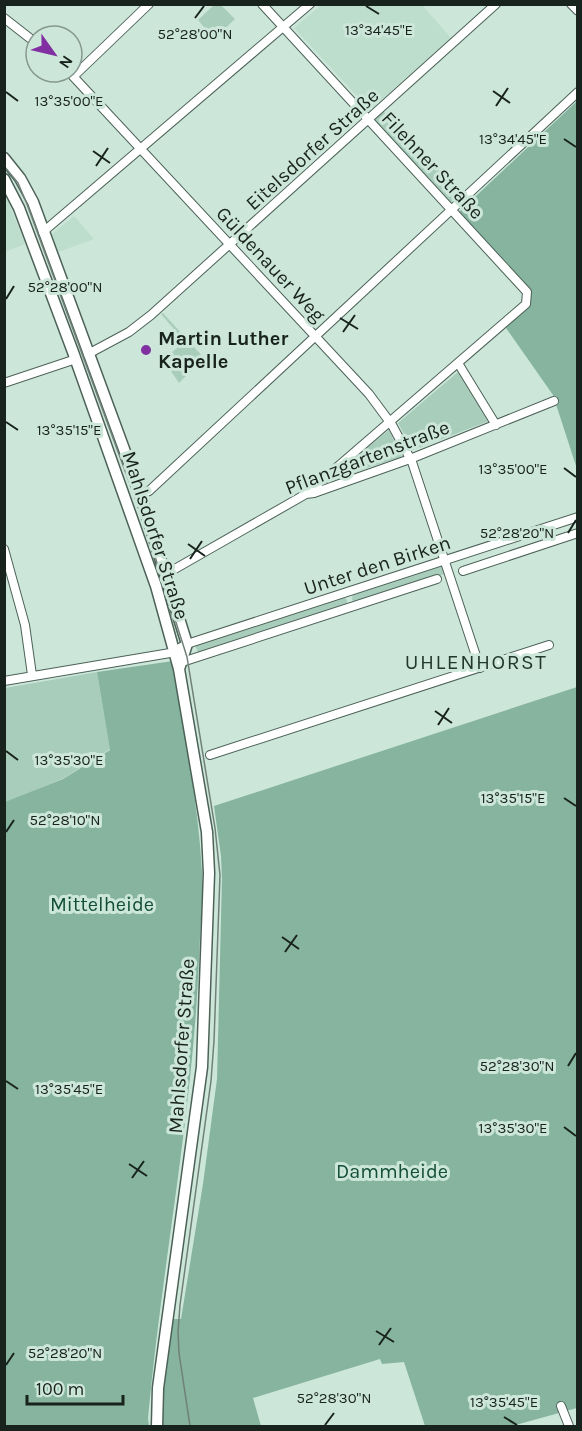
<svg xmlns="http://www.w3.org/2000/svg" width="582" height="1431" viewBox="0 0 582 1431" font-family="Karla,sans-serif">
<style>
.built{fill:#bdddcd}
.green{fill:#a9cdbb}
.forest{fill:#86b49f}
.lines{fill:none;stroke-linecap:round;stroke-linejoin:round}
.street-casing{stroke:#4c6258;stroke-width:10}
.secondary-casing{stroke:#4c6258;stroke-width:13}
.street{stroke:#fff;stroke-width:8}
.secondary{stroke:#fff;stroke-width:10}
.tram{stroke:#6f8078;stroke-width:1.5}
.ticks{fill:none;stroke:#19231e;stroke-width:2}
.poi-dot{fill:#8030a0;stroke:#cde6da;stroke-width:2}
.labels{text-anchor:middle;stroke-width:6;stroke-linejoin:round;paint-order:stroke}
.street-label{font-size:20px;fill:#19231e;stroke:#cde6da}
.poi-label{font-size:20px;font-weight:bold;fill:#19231e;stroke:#cde6da;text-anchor:start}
.park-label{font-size:20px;fill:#134e38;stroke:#cde6da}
.neighbourhood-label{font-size:21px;letter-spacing:1.5px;fill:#22372d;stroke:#cde6da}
.ticks-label{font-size:15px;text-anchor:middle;fill:#19231e;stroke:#cde6da;stroke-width:6;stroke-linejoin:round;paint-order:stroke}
</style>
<rect width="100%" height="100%" fill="#cde6da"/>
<path class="built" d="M321 5H422L451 38 370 110 294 28Z
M4 191 25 244 5 252H4Z
M74 216 94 239 58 252 52 234Z"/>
<path class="green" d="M214 5H221L235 19 214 39 198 20Z
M383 111 460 193 450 203 375 122 376 117Z
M163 313 204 358 179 383 163 359 185 342 161 314Z
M459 371 489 421 413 450 398 423Z
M389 430 402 457 369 467 330 483 328 479Z
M442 565 445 574 355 602 352 600 353 593Z
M343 596 347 600V605L198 653 195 644Z
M97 672 110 749 64 778 5 803V688Z"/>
<path class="forest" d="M577 101V469L553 395 506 328 530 305V290L459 212Z
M173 661C184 731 198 801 202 872 203 901 200 930 199 958 193 1113 162 1264 148 1418L149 1426H5V802L63 779 110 750 97 672Z
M577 687V1408L512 1426H425L404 1362 382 1364 380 1359 253 1398 261 1426H160L159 1400 173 1319H181L203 1184 217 1079 222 879 221 856 214 806Z"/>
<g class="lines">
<g class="street-casing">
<path id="street" d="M262 4 527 292 526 304 306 494
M571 4 578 11
M4 18 36 43
M69 72 369 394 392 425 412 462 480 668
M74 76 149 4
M43 232 310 4
M88 354 129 332 151 315 496 4
M458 363 496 425
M4 383 76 359
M141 495 149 491 578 92
M4 549 25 625 32 675
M463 571 578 533
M166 574 306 494 314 493 410 459 554 401
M179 663 437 579
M4 681 170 653 187 644 578 517
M210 755 549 645
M561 1406 569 1426"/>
</g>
<g class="secondary-casing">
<path id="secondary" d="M4 158 20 178 33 202 138 487 187 644 179 669
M4 179 19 208 73 352 156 586 179 669 207 832 209 873 202 1067 158 1388 157 1426"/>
</g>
<use href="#street" class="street"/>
<use href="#secondary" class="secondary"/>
<path class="tram" d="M4 166 18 183 27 204 145 525 187 657 215 828 220 875 214 1041 211 1081 180 1305 178 1332 179 1353 190 1426"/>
</g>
<path class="ticks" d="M366 6 379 14M195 18 204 6M493 91 510 103M6 92 18 101M496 106 508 88M564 139 576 147M93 151 110 163M96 166 108 148M6 299 14 286M340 318 358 329M343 332 355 315M6 422 18 430M564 468 576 477M568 533 576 520M188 544 205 556M190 559 202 541M435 711 452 723M438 725 449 708M6 751 18 760M564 798 576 806M6 832 14 820M282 937 299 949M285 952 297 935M568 1066 576 1053M6 1081 18 1089M564 1127 576 1136M129 1164 147 1176M132 1178 144 1161M376 1331 394 1342M379 1345 391 1328M6 1365 14 1353M504 1417 517 1425M325 1425 334 1413"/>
<circle class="poi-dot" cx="146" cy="350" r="6"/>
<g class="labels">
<g class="street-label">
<text transform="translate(312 149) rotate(-42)" y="7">Eitelsdorfer Straße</text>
<text transform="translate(433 165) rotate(47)" y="7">Filehner Straße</text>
<text transform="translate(271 264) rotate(47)" y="7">Güldenauer Weg</text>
<text transform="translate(367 457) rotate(-21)" y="7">Pflanzgartenstraße</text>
<text transform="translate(156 535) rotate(72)" y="7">Mahlsdorfer Straße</text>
<text transform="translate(377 565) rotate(-18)" y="7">Unter den Birken</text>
<text transform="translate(181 1046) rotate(-86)" y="7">Mahlsdorfer Straße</text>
</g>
<g class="poi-label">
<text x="158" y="345">Martin Luther<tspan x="158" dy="23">Kapelle</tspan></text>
</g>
<g class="park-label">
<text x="102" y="911">Mittelheide</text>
<text x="392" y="1178">Dammheide</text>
</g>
<g class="neighbourhood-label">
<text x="476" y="669">UHLENHORST</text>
</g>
</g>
<g class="ticks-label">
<text x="379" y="35">13°34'45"E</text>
<text x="195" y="39">52°28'00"N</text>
<text x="69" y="106">13°35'00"E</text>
<text x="513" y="144">13°34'45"E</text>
<text x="65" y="292">52°28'00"N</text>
<text x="69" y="435">13°35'15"E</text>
<text x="513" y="474">13°35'00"E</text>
<text x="517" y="538">52°28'20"N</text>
<text x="69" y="765">13°35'30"E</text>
<text x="513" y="803">13°35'15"E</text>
<text x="65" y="825">52°28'10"N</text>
<text x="517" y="1071">52°28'30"N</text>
<text x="69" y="1094">13°35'45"E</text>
<text x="513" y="1133">13°35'30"E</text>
<text x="65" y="1358">52°28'20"N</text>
<text x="334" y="1403">52°28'30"N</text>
<text x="504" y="1407">13°35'45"E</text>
</g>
<rect width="582" height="1431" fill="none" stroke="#19231e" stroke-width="12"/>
<g transform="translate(54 54) rotate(124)"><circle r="28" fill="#cde6da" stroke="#85988f" stroke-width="1.5"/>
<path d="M0-4.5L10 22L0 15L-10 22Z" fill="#8030a0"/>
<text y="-9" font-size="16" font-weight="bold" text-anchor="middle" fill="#19231e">N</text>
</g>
<path d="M27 1395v9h96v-9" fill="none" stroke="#19231e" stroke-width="3"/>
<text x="36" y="1395" font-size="18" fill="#19231e" stroke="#cde6da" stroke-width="4.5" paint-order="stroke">100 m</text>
</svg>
